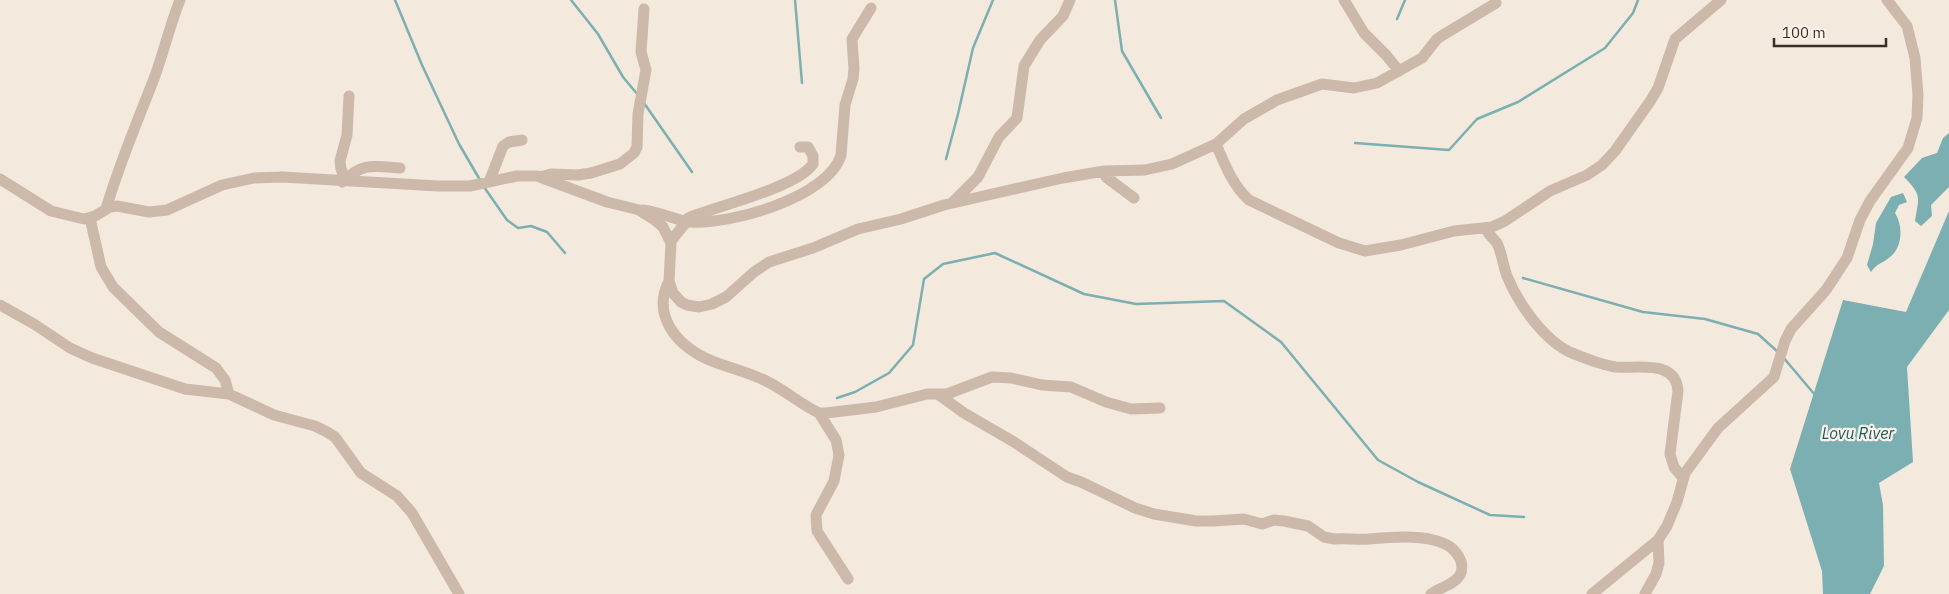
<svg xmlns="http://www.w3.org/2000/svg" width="1949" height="594" viewBox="0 0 1949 594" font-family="'IBM Plex Sans',sans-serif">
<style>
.water{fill:#7bafb2}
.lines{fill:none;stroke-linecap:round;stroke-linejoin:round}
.stream{stroke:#7bafb2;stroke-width:2.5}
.minor{stroke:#ccb9a9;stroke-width:11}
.labels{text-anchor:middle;stroke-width:4.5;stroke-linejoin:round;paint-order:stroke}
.water-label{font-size:16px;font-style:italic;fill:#1c585d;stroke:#fbf3ea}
</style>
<rect width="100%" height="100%" fill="#f4e9dd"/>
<path class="water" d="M1949 133V187L1931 205 1932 216 1921 226 1915 221C1919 197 1922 195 1904 177L1922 158 1937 153 1943 138Z
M1903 193 1907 202 1899 205 1895 213C1903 225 1903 247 1890 257 1882 264 1878 262 1871 272L1867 265 1873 244 1876 223 1891 197Z
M1949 211V310L1907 367 1913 462 1879 483 1883 505 1884 566 1870 594H1823L1822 571 1790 469 1843 300 1906 312Z"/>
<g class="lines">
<path class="stream" d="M395 0 422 65 459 144 480 180
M571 0 598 34 623 77 638 95
M795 0 802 83
M1115 0 1122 51 1161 118
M1397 19 1405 0
M644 103 692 172
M1355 143 1449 150 1477 119 1518 102 1605 48 1633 13 1638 0
M946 159 958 114 973 48 993 0
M484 187 507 220 518 228 531 226 547 232 565 253
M1523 278 1643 312 1705 319 1758 334 1778 352
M1783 357 1815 395
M837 398 855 392 889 373 913 345 924 279 943 264 995 253 1084 294 1136 304 1224 301 1281 342 1378 460 1418 482 1490 515 1524 517"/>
<path class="minor" d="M1344 0 1364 33 1386 55 1399 71
M1216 144C1224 163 1233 186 1249 200L1339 243 1365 251 1401 245 1454 231 1492 227 1505 221 1550 191 1587 175 1602 165 1615 151 1651 100 1658 88 1675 39 1721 0
M1104 171 1106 177 1134 198
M540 177 551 174 578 175 591 173 620 164 634 153 637 147 638 114 646 70 641 52 644 9
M0 179 51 211 84 219 95 216 110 207 117 206 149 212 167 210 222 185 254 178 282 177 438 186H470L517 176H537L607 202 639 210 655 220 663 227 671 243 669 281 673 293 681 302 687 305 699 307 712 304 726 297 754 272 769 262 813 248 858 229 901 219 944 205 1063 178 1104 171 1145 170 1172 164 1216 144 1244 119 1277 100 1322 84 1354 88 1377 83 1422 58 1437 39 1443 35 1496 3
M345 179 341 169 340 161 347 135 349 96
M342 182C363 162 373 166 400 168
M489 182 503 146 509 142 522 140
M953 202 978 177 999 137 1017 118 1024 66 1040 40 1063 16 1070 0
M106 209C119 164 138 120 155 76 164 51 170 25 180 0
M643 210C660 212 675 220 691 222 730 225 829 197 841 155L845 105 853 79 854 69 852 39 871 8
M90 218 101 267 113 287 159 332 216 368 225 380 229 394
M688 218C717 206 796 188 813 164V156L808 147H800
M1485 228C1488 234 1493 238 1497 243 1502 253 1503 266 1507 276 1518 303 1544 341 1572 353 1585 358 1601 365 1616 367 1637 369 1676 359 1678 391L1670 454 1674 467 1683 478
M671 241 687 221
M669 281C652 314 675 343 705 358 724 367 746 371 766 381 785 390 800 404 819 413H826L876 407 927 394H947L992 377 1011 378 1042 385 1071 387 1106 402 1131 409 1160 408
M0 305 34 324 70 348 92 358 185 389 229 394 274 415 315 426 327 432 335 437 361 473 397 496 412 513 459 594
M939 395 964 413 1014 442 1067 477 1081 482 1135 508 1154 514 1196 521H1213L1244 519 1262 524 1274 520 1284 521 1308 526 1324 537 1334 539C1346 538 1358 540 1369 539 1392 537 1446 531 1459 557 1462 562 1463 569 1460 575 1454 585 1440 587 1431 594
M819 413 836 440 839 455 834 481 816 515 817 531 848 579
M1592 594 1658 540
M1645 594 1656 574 1659 563 1658 540 1667 526 1677 502 1685 473 1718 428 1774 377 1785 341 1791 329 1826 290 1847 258 1860 220 1870 201 1908 148 1917 118 1918 95 1915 58 1907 26 1887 0"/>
</g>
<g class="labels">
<g class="water-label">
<text x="1858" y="439">Lovu River</text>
</g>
</g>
<path d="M1774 38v8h112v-8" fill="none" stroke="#392e29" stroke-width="2.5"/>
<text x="1782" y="38" font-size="15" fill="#392e29" stroke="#fbf3ea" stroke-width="4" paint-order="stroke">100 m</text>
</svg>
